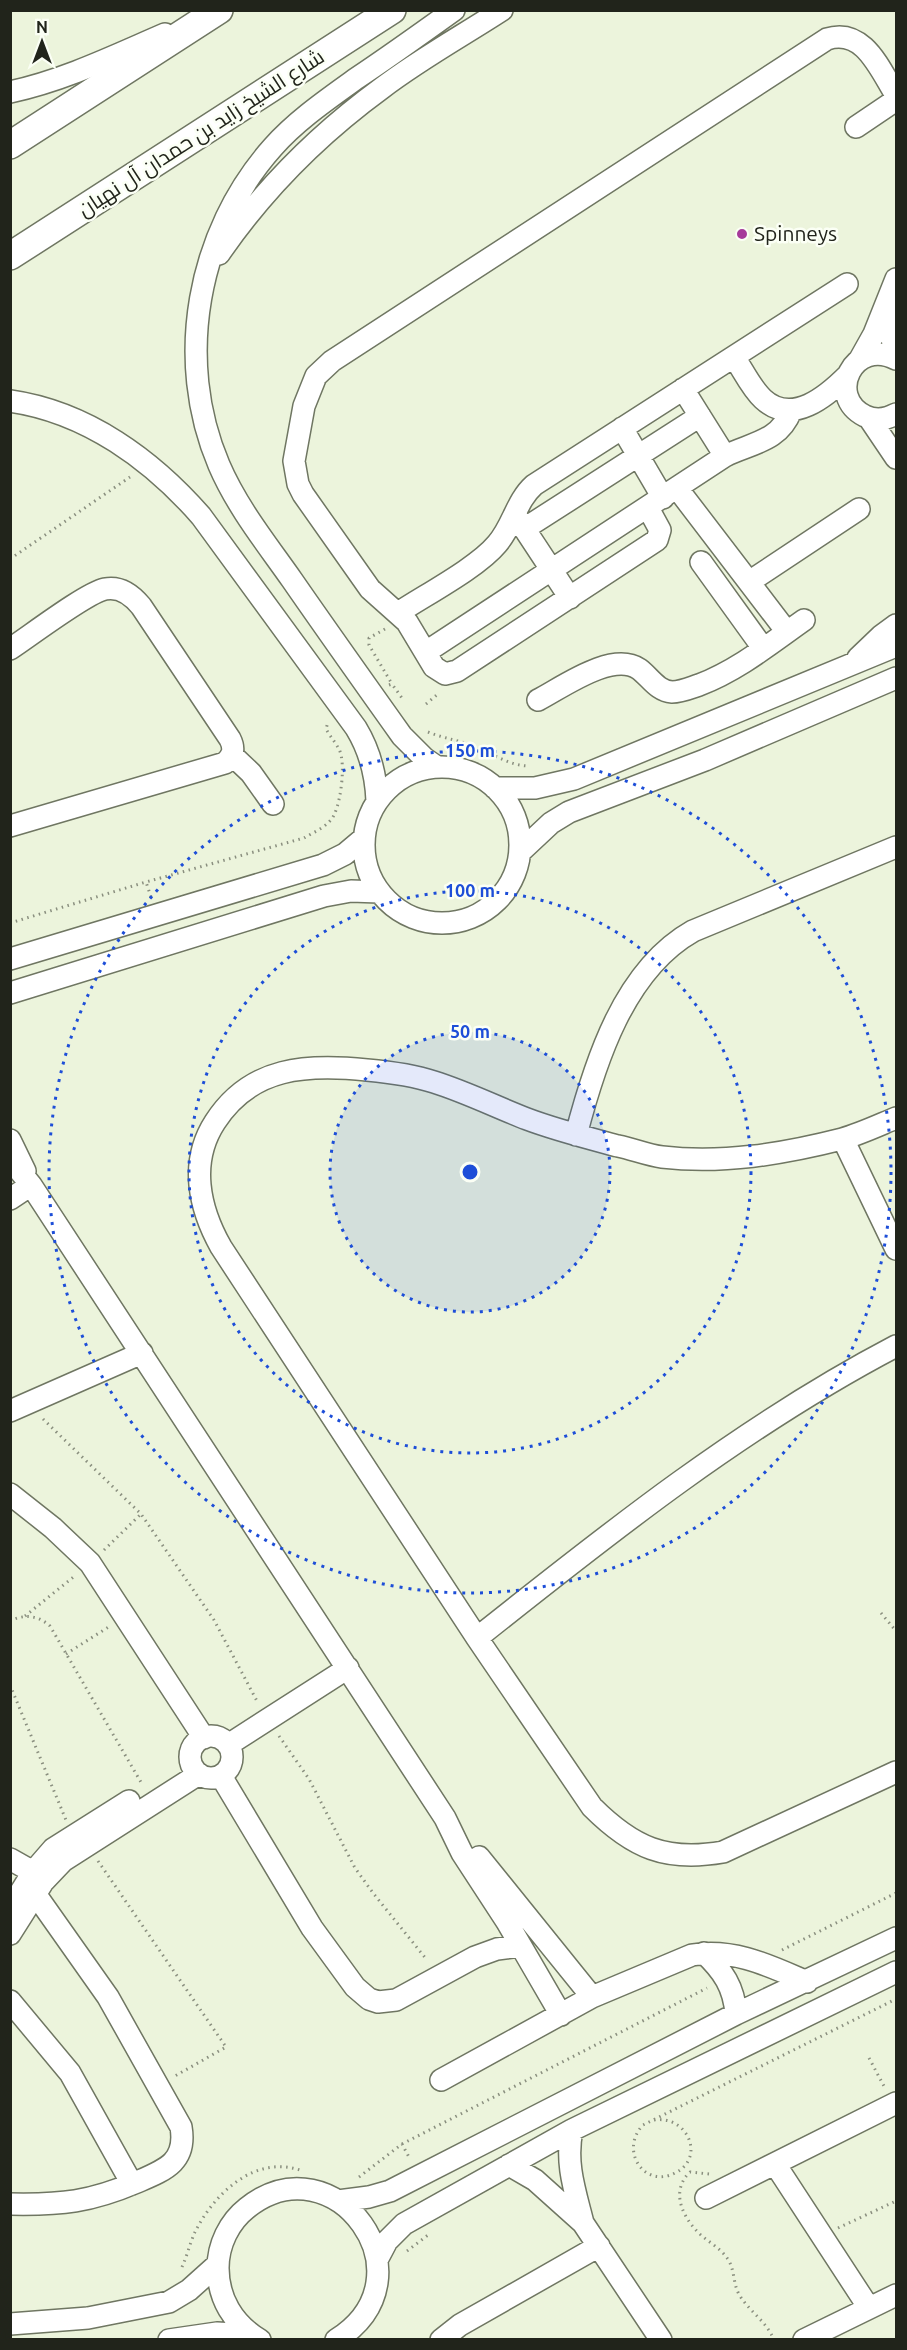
<svg xmlns="http://www.w3.org/2000/svg" width="907" height="2350" viewBox="0 0 907 2350" font-family="Ubuntu,Cairo,sans-serif">
<style>
.lines{fill:none;stroke-linecap:round;stroke-linejoin:round}
.minor-casing{stroke:#6f7662;stroke-width:24}
.major-casing{stroke:#6f7662;stroke-width:30}
.path{stroke:#8a8f7f;stroke-width:3;stroke-dasharray:1.5 4.5;stroke-linecap:butt}
.minor{stroke:#fff;stroke-width:21}
.major{stroke:#fff;stroke-width:27}
.ring{fill:none;stroke:#1d4ed8;stroke-width:3;stroke-dasharray:3 6}
.poi-dot{fill:#a63a9a;stroke:#fbfff5;stroke-width:2}
.labels{text-anchor:middle;stroke-width:5;stroke-linejoin:round;paint-order:stroke}
.street-label{font-size:21px;fill:#21241b;stroke:#fbfff5}
.poi-label{font-size:21px;fill:#21241b;stroke:#fbfff5;text-anchor:start}
.centre{fill:#1d4ed8;stroke:#fbfff5;stroke-width:3}
.ring-label{font-size:18px;text-anchor:middle;font-weight:bold;fill:#1d4ed8;stroke:#fbfff5;stroke-width:5;stroke-linejoin:round;paint-order:stroke}
</style>
<rect width="100%" height="100%" fill="#ecf4dc"/>
<g class="lines">
<g class="minor-casing">
<path id="minor" d="M10 92C65 80 114 56 165 34
M856 127 896 100
M219 254C263 190 319 134 382 88 420 59 462 36 502 10
M889 305 891 334 896 357
M734 357C743 370 751 388 763 399 792 426 827 396 848 375
M860 359 874 334 896 279
M896 359C854 337 825 396 865 416 876 421 887 419 896 414
M683 389 725 456
M10 401C87 412 152 460 201 516L356 728C370 751 376 774 377 801
M869 418 896 458
M622 428 663 498
M677 488 787 632
M648 508 660 530 657 540 457 671 445 674 434 667 407 622 370 589 303 494 298 484 294 461 304 406 316 376 332 361 827 39C864 27 880 70 896 95
M518 519 570 598
M524 529 700 416
M701 562 763 648
M749 582 859 509
M398 613C425 595 477 568 497 544 513 526 516 501 534 485L847 284
M10 649C30 636 86 593 105 589 120 586 132 595 141 606L230 739C235 749 233 756 225 763L10 826
M426 652 725 456C751 443 779 442 791 411
M858 658 881 636 896 625
M538 700C563 687 612 651 639 669 650 677 657 691 672 692 681 692 690 688 699 685 738 670 770 644 804 620
M232 755 251 773 273 804
M437 767 424 758 402 736C365 684 328 632 292 580 266 543 237 507 219 465 174 360 197 232 273 147 297 120 328 99 357 78 390 56 422 33 454 10
M364 845a78 78 0 1 1 156 0a78 78 0 1 1-156 0Z
M495 788H535L574 779 896 646
M520 852 551 823 569 812 705 760 896 678
M10 959 323 865 345 854 364 838
M10 993 324 896 351 891 379 892
M896 1118C879 1125 860 1134 842 1139 783 1154 722 1164 662 1157 647 1155 633 1149 618 1146 588 1138 556 1130 527 1119 496 1107 466 1092 434 1082 413 1075 389 1072 367 1070 307 1064 251 1066 215 1122 189 1162 199 1208 221 1247L477 1638 592 1807C633 1848 666 1862 723 1852L896 1772
M576 1135C595 1062 624 970 693 931L896 847
M843 1139 896 1249
M10 1140 25 1171
M10 1159 31 1185 445 1818 462 1853 507 1922 561 2015
M10 1199 31 1185
M10 1411 142 1353
M10 1494 53 1528 90 1563 204 1738
M477 1638C610 1532 745 1425 896 1346
M190 1757a21 21 0 1 1 42 0a21 21 0 1 1-42 0Z
M228 1745 348 1668
M221 1776 312 1928 355 1987 369 1999 378 2002 396 2000 475 1957 497 1949 520 1946
M479 1857 592 1997
M10 1859 33 1872
M10 1909 33 1872 53 1849 129 1801
M10 1934 43 1882 63 1861 199 1774
M704 1953C723 1971 734 1987 736 2014
M10 2001 70 2073 132 2184
M441 2080 592 1997 692 1955C734 1948 770 1966 807 1982
M572 2130C565 2163 575 2191 583 2223
M775 2164 869 2308
M509 2165 535 2180 583 2223 661 2340
M706 2198 896 2103
M338 2201 369 2197 390 2191 736 2014 896 1938
M10 2204C62 2205 90 2202 137 2182 165 2170 187 2162 181 2127L108 1997 36 1895
M377 2260 387 2241 404 2224 572 2130 896 1972
M10 2324 88 2318 169 2302 189 2290 218 2264
M169 2340 217 2333 252 2335
M260 2340C233 2324 218 2298 218 2268 218 2245 229 2222 247 2208 334 2138 437 2277 336 2340
M441 2340 460 2325 599 2246
M804 2340 896 2295"/>
</g>
<g class="major-casing">
<path id="major" d="M10 145 219 10
M10 256 392 10"/>
</g>
<path class="path" d="M10 559 130 477
M385 629 369 638V645L392 684
M389 685 392 684 402 698
M426 704 439 693
M428 732C440 737 452 739 465 743 487 749 505 765 528 766
M151 897 146 882 304 838C314 832 329 826 334 815 341 801 346 763 339 749 335 742 330 736 326 729L328 722
M10 923 146 882
M43 1419 141 1514 214 1620 258 1703
M104 1550 141 1514
M881 1613 896 1631
M25 1616 76 1575
M10 1621C24 1614 38 1615 50 1626L142 1784
M66 1654 110 1626
M10 1685 66 1820
M279 1736 309 1779 355 1868 373 1893 427 1960
M98 1861 226 2047 175 2076
M782 1950 896 1893
M869 2058 885 2088
M654 2120C688 2115 706 2158 675 2173 644 2189 619 2150 643 2125L896 1999
M402 2144 707 1988
M709 2174 690 2172C672 2189 680 2212 695 2229 705 2241 721 2247 729 2261 735 2272 733 2285 740 2296 750 2312 767 2322 774 2340
M359 2177 402 2144 410 2159
M838 2228 896 2201
M407 2251 428 2235
M182 2267C187 2256 190 2243 195 2232 214 2194 254 2155 300 2170"/>
<use href="#minor" class="minor"/>
<use href="#major" class="major"/>
</g>
<circle cx="470" cy="1172" r="140" fill="#1d4ed8" fill-opacity=".12"/>
<g class="ring">
<circle cx="470" cy="1172" r="140"/>
<circle cx="470" cy="1172" r="281"/>
<circle cx="470" cy="1172" r="421"/>
</g>
<circle class="poi-dot" cx="742" cy="234" r="6"/>
<g class="labels">
<g class="street-label">
<text transform="translate(201 133) rotate(-33)" y="7">شارع الشيخ زايد بن حمدان آل نهيان</text>
</g>
<g class="poi-label">
<text x="754" y="241">Spinneys</text>
</g>
</g>
<circle cx="470" cy="1172" r="9" class="centre"/>
<g class="ring-label">
<text x="470" y="757">150 m</text>
<text x="470" y="897">100 m</text>
<text x="470" y="1038">50 m</text>
</g>
<rect width="907" height="2350" fill="none" stroke="#21241b" stroke-width="24"/>
<g transform="translate(42 42)" stroke="#fbfff5" stroke-width="4.5" paint-order="stroke">
<path d="M0-4.5L10 22L0 15L-10 22Z" fill="#21241b"/>
<text y="-9" font-size="16" font-weight="bold" text-anchor="middle" fill="#21241b">N</text>
</g>
</svg>
